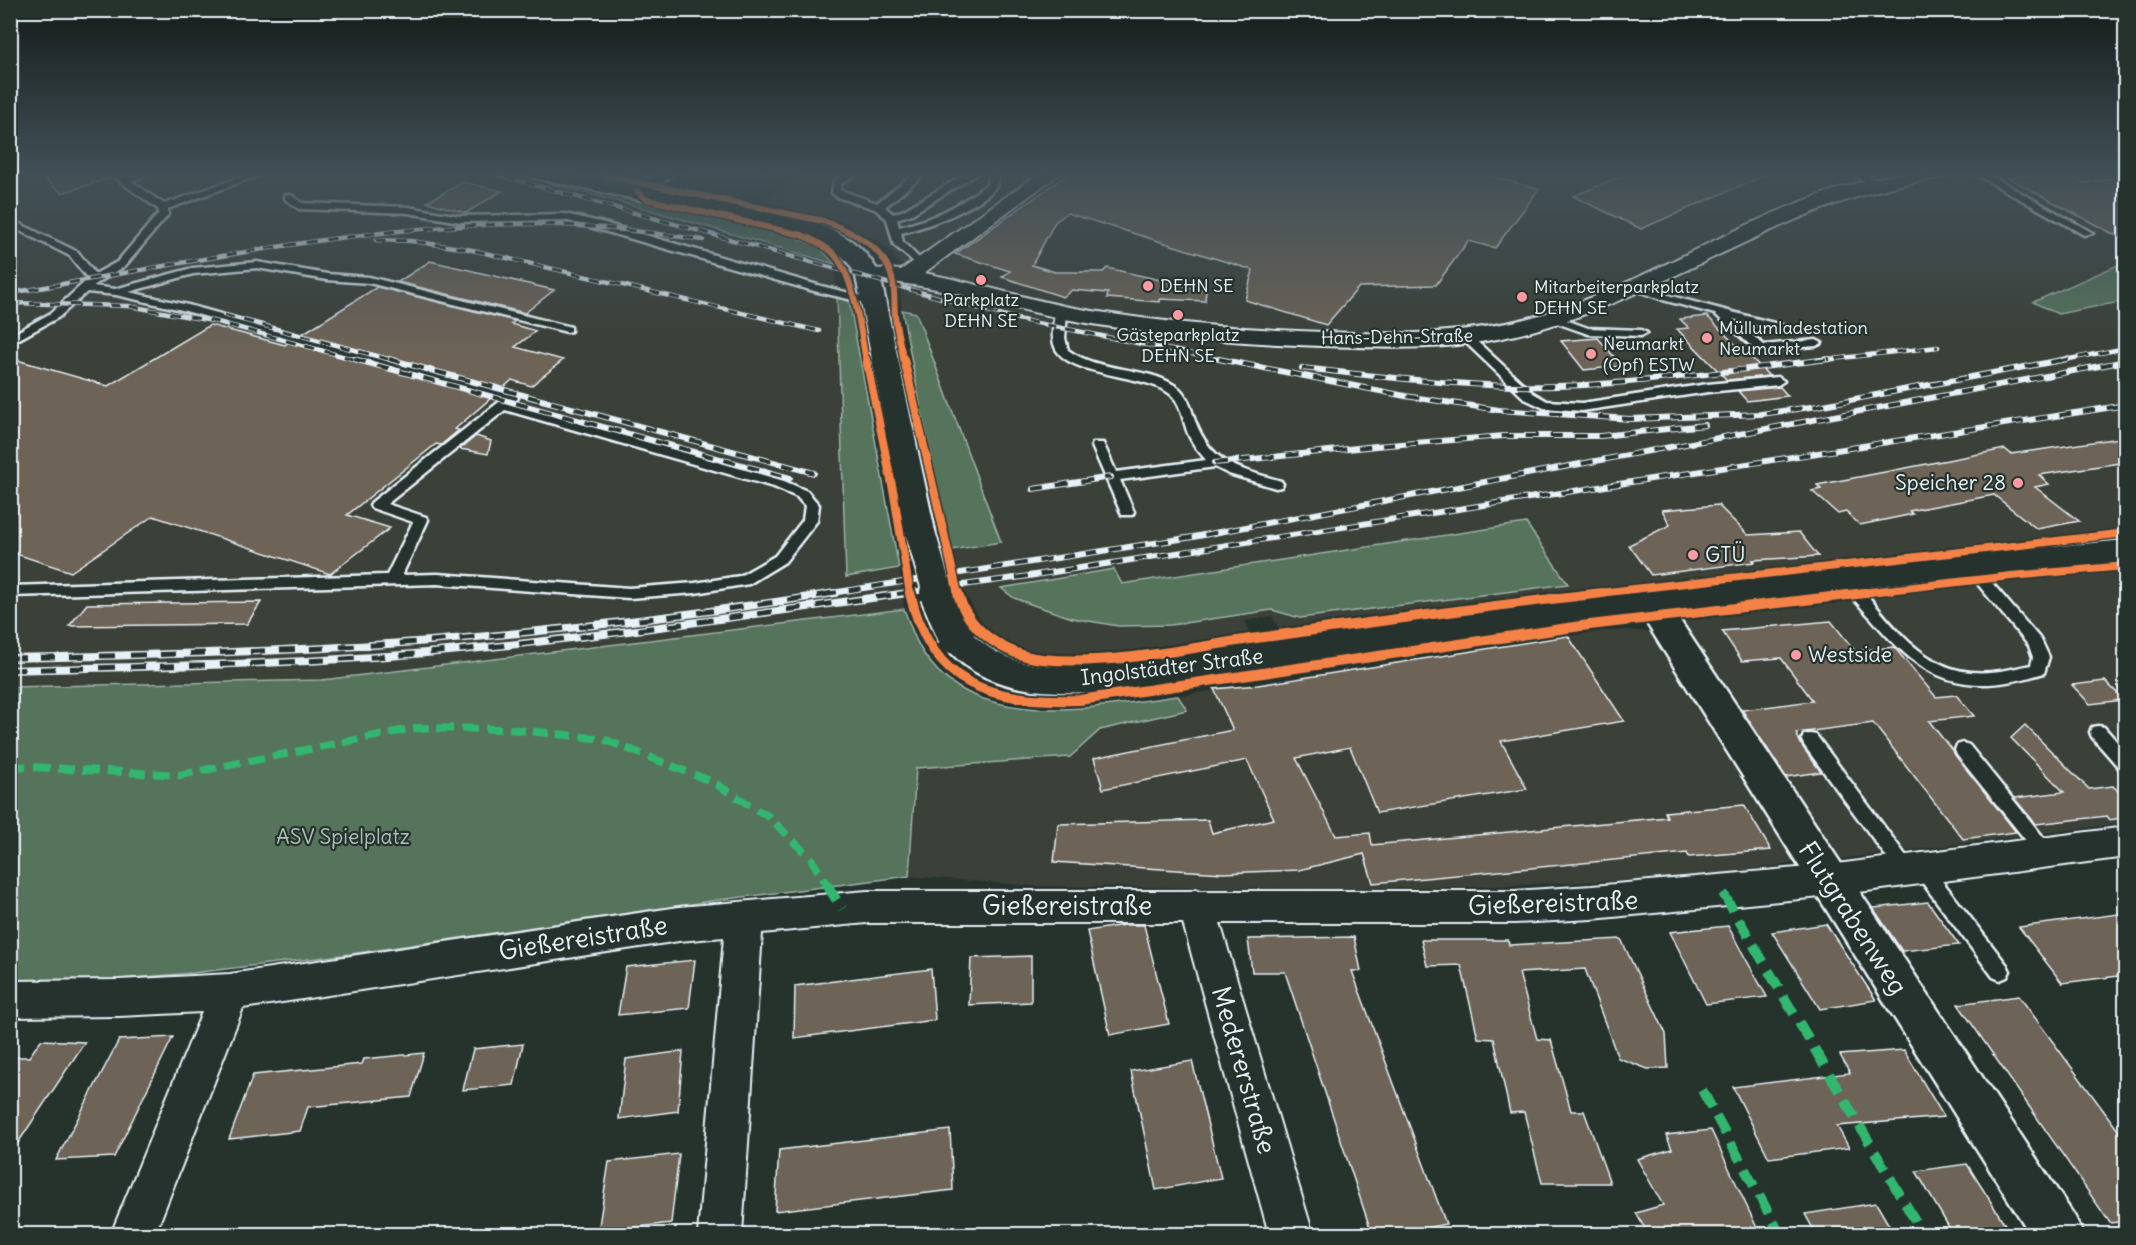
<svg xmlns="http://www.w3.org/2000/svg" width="2136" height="1245" viewBox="0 0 2136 1245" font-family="Delius,sans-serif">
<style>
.built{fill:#3b4139}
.green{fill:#56735b;stroke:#9fb2aa;stroke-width:1.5}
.building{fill:#6d6356;stroke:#e8f1f8;stroke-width:1.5}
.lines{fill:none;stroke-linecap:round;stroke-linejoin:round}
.lane-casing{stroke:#e8f1f8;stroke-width:5}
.street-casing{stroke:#e8f1f8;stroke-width:4}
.secondary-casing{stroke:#e8f1f8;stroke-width:5}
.lane{fill:#26332d;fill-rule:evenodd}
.street{fill:#26332d;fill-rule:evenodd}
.secondary{fill:#26332d;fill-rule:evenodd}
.rail-far2-casing{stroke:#e8f1f8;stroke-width:4.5}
.rail-far1-casing{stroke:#e8f1f8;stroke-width:6}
.rail-casing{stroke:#e8f1f8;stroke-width:8}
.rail-far2{stroke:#26332d;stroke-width:3;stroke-dasharray:10;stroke-linecap:butt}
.rail-far1{stroke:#26332d;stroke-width:4;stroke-dasharray:12;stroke-linecap:butt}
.rail{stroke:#26332d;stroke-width:5;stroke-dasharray:15;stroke-linecap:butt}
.secondary-bridge-far1-casing{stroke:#e8f1f8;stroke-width:33;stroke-linecap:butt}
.secondary-bridge-casing{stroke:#e8f1f8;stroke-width:40;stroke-linecap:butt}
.secondary-bridge-far1{stroke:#26332d;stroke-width:29}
.secondary-bridge{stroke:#26332d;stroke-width:36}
.quiet-far1{stroke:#33b770;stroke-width:8;stroke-dasharray:16 8;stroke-linecap:butt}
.quiet{stroke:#33b770;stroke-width:10;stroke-dasharray:20 10;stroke-linecap:butt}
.cycleway-far2-casing{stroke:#26332d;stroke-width:9}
.cycleway-far1-casing{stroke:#26332d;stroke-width:11}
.cycleway-casing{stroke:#26332d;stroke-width:14}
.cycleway-far2{stroke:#f48246;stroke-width:6}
.cycleway-far1{stroke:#f48246;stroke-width:8}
.cycleway{stroke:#f48246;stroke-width:10}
.poi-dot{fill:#ff9aa2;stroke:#26332d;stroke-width:2}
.labels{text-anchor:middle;stroke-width:4.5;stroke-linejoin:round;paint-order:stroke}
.far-poi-label{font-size:18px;fill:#e8f1f8;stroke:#26332d;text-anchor:start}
.far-street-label{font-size:18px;fill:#e8f1f8;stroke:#26332d}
.poi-label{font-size:21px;fill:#e8f1f8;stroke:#26332d;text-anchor:start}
.street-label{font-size:21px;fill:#e8f1f8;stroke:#26332d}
.park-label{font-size:21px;fill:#aebfb9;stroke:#26332d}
.near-street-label{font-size:26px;fill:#e8f1f8;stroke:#26332d}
</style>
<rect width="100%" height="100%" fill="#26332d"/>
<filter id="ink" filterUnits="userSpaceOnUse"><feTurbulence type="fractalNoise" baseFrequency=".0167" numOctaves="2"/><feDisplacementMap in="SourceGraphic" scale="12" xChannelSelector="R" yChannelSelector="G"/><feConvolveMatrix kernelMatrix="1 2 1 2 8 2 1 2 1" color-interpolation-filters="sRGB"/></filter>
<g filter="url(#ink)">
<path class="built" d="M10 172H504L646 209 835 264 846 576 899 568 904 609 322 680 11 687Z
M814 172H2125V823L1832 860 1652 583 1280 630 1272 616 1245 621 1250 633 1118 652 1043 655 1020 649 1001 640 984 626 963 590 952 550 1001 542 916 313 902 310 900 291 909 284 900 264 887 247 845 223 758 200Z
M1627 630 1647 632 1662 641 1803 862 1697 877 1470 887 1308 889 1033 886 909 876 916 768 1070 757 1100 730 1187 710 1178 696 1534 641 1602 631Z"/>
<path class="green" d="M504 172 623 194 647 204 784 233 819 247 835 264 646 209Z
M2125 262V301L2058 314 2033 302Z
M837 298 849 300 899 568 846 577Z
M902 310 916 313 1001 542 952 550 920 404Z
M1526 523 1568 584 1300 618 1272 610 1171 625 1118 626 1072 618 1036 606 1014 598 1001 588 1114 569 1122 584Z
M904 609C911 627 917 647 930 662 984 732 1103 706 1178 696L1187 710 1100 730 1070 757 916 768 909 876 711 901 350 954 193 973 120 979 11 982 10 687 322 680Z"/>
<path class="building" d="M35 172H105L111 178 62 193Z
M1071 172H1475L1539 189 1495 248 1468 241 1436 285 1359 287 1326 325 1245 300 1253 270 1067 213 1055 222 1032 265 1055 272H1103L1107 268 1206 290 1205 301 1160 299V302L1107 298 1108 293 1072 290 1063 297 1002 277 1010 271 955 254Z
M1632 172H1772L1641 229 1573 196Z
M2047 172H2064L2085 183 2126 176V241L2008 178Z
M463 182 502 191 466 213 427 202Z
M430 261 554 290 525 313 398 282Z
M377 287 515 321 511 324 536 331 515 347 563 360 531 386 512 380 502 389 302 334Z
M1707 316 1745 354H1748L1769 376 1727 380 1677 329 1689 328 1680 319Z
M210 325 285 345 289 342 491 398 455 429 459 430 441 445 436 444 347 515 390 528 330 574 153 516 71 572 10 552V358L108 386Z
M1598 338 1622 366 1584 370 1561 341Z
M1780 387 1788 396 1747 401 1738 391Z
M476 436 491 441 488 454 460 449Z
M2126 437V462L2039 475 2049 484 2035 487 2079 521 2037 529 1994 495 1909 511 1913 514 1860 525 1846 512 1838 514 1812 491 1821 489 1817 485 2005 449 2011 454Z
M1718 505 1748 535 1799 532 1818 556 1753 560 1755 562 1651 575 1629 545 1670 525 1662 510Z
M261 602 247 624 69 626 87 604Z
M1831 621 1855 651 1894 647 1936 697 1956 695 1974 716 1929 721 2016 832 1963 839 1873 723 1796 733 1802 746 1821 772 1786 777 1742 710 1813 701 1781 658 1742 661 1722 631Z
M1568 636 1624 721 1501 741 1527 789 1377 813 1350 747 1296 758 1336 836 1370 833 1372 845 1667 817 1665 812 1744 805 1771 850 1689 857 1687 853 1373 883 1364 854 1299 870 1223 873 1054 862 1058 824 1208 820 1212 833 1274 819 1247 760 1103 789 1094 758 1233 730 1214 689 1258 685Z
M2105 681 2124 700 2090 704 2072 685Z
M2025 725 2089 789 2113 786 2126 799V817L2110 820 2107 816 2036 824 2014 798 2064 792 2011 738Z
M1928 902 1959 945 1902 951 1873 908Z
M2126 913V975L2062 983 2019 927Z
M1826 924 1876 1000 1820 1009 1772 932Z
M1124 925H1144L1169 1024 1110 1035 1087 931Z
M1728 926 1737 943 1767 997 1706 1004 1670 932Z
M1354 937 1361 971H1352L1446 1224 1393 1234H1372L1285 972H1252L1248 939Z
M1621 939 1666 1034 1668 1068 1648 1069 1618 1058 1585 969 1519 973 1537 1039 1551 1040 1571 1111H1584L1610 1183H1542L1524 1112 1510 1113 1494 1039 1478 1038 1461 965 1427 966 1421 940H1508L1509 945Z
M1031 956V1002L969 1005 971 958Z
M695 960 689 1008 618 1015 626 967Z
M931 969 935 1020 794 1038 795 986Z
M2019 996 2126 1141V1221L2110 1223 1958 1004Z
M173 1037 114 1157 56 1160 119 1040Z
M41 1040 85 1042 10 1155V1057H29Z
M523 1044 514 1085 463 1090 473 1049Z
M1904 1050 1944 1117 1837 1126 1849 1148 1769 1158 1733 1087 1850 1073 1840 1055Z
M683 1051 678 1111 619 1119 626 1059Z
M424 1053 411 1097 308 1107 300 1131 229 1139 253 1075 362 1064 364 1059Z
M1192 1061 1221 1178 1156 1190 1131 1071Z
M950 1130 953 1190 775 1211 779 1150Z
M1711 1130 1758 1230 1721 1234H1648L1636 1213 1663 1205 1637 1159 1672 1149 1666 1135Z
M679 1154 671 1223 598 1232 609 1162Z
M1967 1164 2011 1234H1953L1916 1171Z
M1876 1203 1894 1234H1816L1805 1214Z"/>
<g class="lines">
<g class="lane-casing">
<path id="lane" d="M107 172H118L125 177 141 172H156L131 181 164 204 255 172H268L168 209V215L125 266 93 286 115 289 193 268 257 262 327 274 369 277 571 327V331L567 332 369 283 327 280 257 268 193 274 129 292 188 305 516 395 518 398 512 404 784 481 807 491 819 505 817 521 785 562 749 584 695 593 629 598 437 584 10 596V586L387 575 413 522 372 508 370 505 372 502 503 399 182 310 116 295 87 292 59 317 10 344V336L51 313 88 279 70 256 10 226V219L78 252 95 274 117 262 159 213 158 209ZM505 410 774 487 797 497 805 506 803 520 775 556 740 576 695 583 629 588 437 574 402 575 428 520 426 517 387 504Z
M848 172H859L841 184 840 190 877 203 916 172H927L885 207 893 214 904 210 969 172H980L912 214 897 219 899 227C932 220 961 205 987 184L990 172H1000C999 176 998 182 996 186 984 206 924 228 901 233L903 242 926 265 921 268 894 245 887 219 875 209 837 197 832 193 834 181Z
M1849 172H1861L1883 185 1875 187Z
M1972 172H1984L2093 233 2084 235Z
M285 195H291L302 203 408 207 460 216 565 214 604 223 821 286 878 300 880 302 874 305 814 291 565 220 460 222 408 213 299 209 285 199Z
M1634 283 1671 296 1793 328 1795 330 1789 333 1733 319 1764 345 1816 340 1822 343 1816 346 1757 351 1715 314 1663 300 1630 288V284Z
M1061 309 1067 312 1065 338 1068 350C1100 373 1143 365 1176 386 1188 394 1191 409 1195 421 1212 465 1240 469 1281 481L1283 484 1281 487 1276 488 1229 474 1215 467 1120 480 1134 512 1132 515H1122L1092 446 1093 443H1103L1116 472 1206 460C1200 453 1194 446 1190 438 1183 424 1182 402 1169 393 1143 373 1062 377 1054 344 1051 334 1054 322 1055 312Z
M1555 316 1588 328 1641 330 1647 333 1641 336 1588 334 1551 321V317Z
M1466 334 1470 335 1533 393 1547 401 1582 403 1708 384 1778 377 1784 381 1778 385 1708 392 1582 411 1544 408 1525 399 1462 339 1460 337Z
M1969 560 1974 562 2041 640 2049 657 2044 673C1964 698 1923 681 1871 618 1860 606 1847 593 1839 579L1841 575H1851C1883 613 1918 668 1971 672 1992 674 2012 669 2031 665L2033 657 2029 646 1962 565Z
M2098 726 2104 727 2126 752V771L2120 769 2092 737 2090 732 2092 727Z
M1810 734 1816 735 1915 868 1917 864 1923 862 1929 864 2007 965 2010 971 2007 977 2000 980 1993 977 1916 874 1914 878 1908 880 1902 878 1804 745 1802 740 1804 735Z
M1963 743 1969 745 2052 848 2055 853 2052 858 2046 861 2040 858 1957 755 1955 750 1957 745Z"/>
</g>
<g class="street-casing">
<path id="street" d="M655 172H677L645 196H631L628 192Z
M1041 172H1062L924 273C971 282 1017 296 1064 306 1150 322 1236 329 1323 332 1397 335 1469 335 1540 315 1672 278 1809 167 1948 172L1946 176C1929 180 1913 182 1896 186 1860 195 1824 207 1790 222 1684 268 1583 330 1466 344 1418 350 1369 347 1321 346 1235 343 1149 335 1065 319 998 306 935 283 867 280L859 279 856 274 859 269 867 268 901 270Z
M2126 827V857L1821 897 1592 919 1515 923H1220L1313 1234H1269L1183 923H867L762 933 742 1234H698L724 937 679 941 243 1008 155 1234H111L202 1012 119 1016 10 1017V981L119 980 230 974 679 907 867 891H1191L1196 889 1201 891H1515L1592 886 1821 866Z"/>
</g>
<g class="secondary-casing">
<path id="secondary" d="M525 172H565L804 220C838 229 865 244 880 276L935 531 931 538 920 541 909 538 905 531 856 276C845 252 823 241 799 233L535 178 528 176Z
M2126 540V561L1910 582 1673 610 2075 1217 2083 1234H2030L1641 614 1095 692C1040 694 970 690 939 636L944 627C967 621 967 631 983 643 992 650 1001 655 1012 659 1037 669 1068 667 1095 666L1650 590 1910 560Z"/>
</g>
<use href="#lane" class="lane"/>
<use href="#street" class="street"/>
<use href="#secondary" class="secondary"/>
<g class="rail-far2-casing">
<path id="rail-far2" d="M487 172 1017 319 1227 361
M376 240 411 241 468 249 819 331
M10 293C179 265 350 226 522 224 583 224 643 231 703 240
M10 303 129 306 218 322 360 361
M224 315 395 361
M1816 361 1938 347
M2059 361 2126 348"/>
</g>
<g class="rail-far1-casing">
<path id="rail-far1" d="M354 359 790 478
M389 359 814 473
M1219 359 1405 396 1499 410 1630 419 1761 414 1818 406 2067 359
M1302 368C1387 377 1472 388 1557 386 1648 384 1739 369 1830 359
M1215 463 1376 446 1504 436H1601L1705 425
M1033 489 1111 477
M825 594 1193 537 2126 361
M897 594 1022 577 2126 405"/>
</g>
<g class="rail-casing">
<path id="rail" d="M10 658C150 655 291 652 430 641 566 630 701 614 835 593
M10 670C149 666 288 665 426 653 588 639 747 615 908 593"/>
</g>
<use href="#rail-far2" class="rail-far2"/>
<use href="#rail-far1" class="rail-far1"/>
<use href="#rail" class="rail"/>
<g class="secondary-bridge-far1-casing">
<path id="secondary-bridge-far1" d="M920 531 938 594"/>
</g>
<g class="secondary-bridge-casing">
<path id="secondary-bridge" d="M938 593 956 636"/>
</g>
<use href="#secondary-bridge-far1" class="secondary-bridge-far1"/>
<use href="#secondary-bridge" class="secondary-bridge"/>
<path class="quiet-far1" d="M10 766 180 775 415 728 509 729 603 739 713 782 769 817 811 859 827 885"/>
<path class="quiet" d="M826 883 842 909
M1723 893 1923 1234
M1702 1090 1780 1234"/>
<g class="cycleway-far2-casing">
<path id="cycleway-far2" d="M589 172 823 221C854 232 886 247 893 282 895 293 894 304 895 315 896 330 901 346 904 361
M638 192 645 199 802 235C813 240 825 245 834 254 855 278 860 330 866 361"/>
</g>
<g class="cycleway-far1-casing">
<path id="cycleway-far1" d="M866 359 894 495 910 594
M904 359 958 594
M1590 594 2126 533
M1853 594 2011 576 2126 566"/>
</g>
<g class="cycleway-casing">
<path id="cycleway" d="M910 593C932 688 991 702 1080 700L1581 626 1865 593
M958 593C967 630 1005 655 1042 659 1109 666 1184 649 1250 639 1368 623 1485 606 1603 593"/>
</g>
<use href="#cycleway-far2" class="cycleway-far2"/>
<use href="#cycleway-far1" class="cycleway-far1"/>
<use href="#cycleway" class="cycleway"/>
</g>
</g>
<linearGradient id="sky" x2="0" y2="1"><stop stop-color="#151c19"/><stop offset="0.5" stop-color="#415057"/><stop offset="1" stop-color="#415057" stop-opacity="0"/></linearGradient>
<rect width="2136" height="346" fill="url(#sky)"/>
<g class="poi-dot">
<circle cx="981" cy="280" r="6"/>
<circle cx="1148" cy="286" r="6"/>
<circle cx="1522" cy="297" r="6"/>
<circle cx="1178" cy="315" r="6"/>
<circle cx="1707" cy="338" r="6"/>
<circle cx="1591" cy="354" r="6"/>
<circle cx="2018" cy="483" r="6"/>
<circle cx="1693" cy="555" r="6"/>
<circle cx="1796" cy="655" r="6"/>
</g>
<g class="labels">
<g class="far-poi-label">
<text x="1160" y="292">DEHN SE</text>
<text x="1534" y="293">Mitarbeiterparkplatz<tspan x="1534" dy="21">DEHN SE</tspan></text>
<text x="981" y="306" text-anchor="middle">Parkplatz<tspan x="981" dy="21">DEHN SE</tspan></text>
<text x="1719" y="334">Müllumladestation<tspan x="1719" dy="21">Neumarkt</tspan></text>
<text x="1178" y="341" text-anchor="middle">Gästeparkplatz<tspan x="1178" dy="21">DEHN SE</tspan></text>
<text x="1603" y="350">Neumarkt<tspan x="1603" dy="21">(Opf) ESTW</tspan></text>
</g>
<g class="far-street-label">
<text transform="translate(1397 337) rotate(-1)" y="6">Hans-Dehn-Straße</text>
</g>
<g class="poi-label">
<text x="2006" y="490" text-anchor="end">Speicher 28</text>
<text x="1705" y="562">GTÜ</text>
<text x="1808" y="662">Westside</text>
</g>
<g class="street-label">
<text transform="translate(1172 667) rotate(-7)" y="7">Ingolstädter Straße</text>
</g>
<g class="park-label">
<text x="343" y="844">ASV Spielplatz</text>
</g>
<g class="near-street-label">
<text transform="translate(1553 903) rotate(-2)" y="9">Gießereistraße</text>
<text x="1067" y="915">Gießereistraße</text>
<text transform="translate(1853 918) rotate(57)" y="9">Flutgrabenweg</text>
<text transform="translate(583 938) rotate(-9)" y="9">Gießereistraße</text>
<text transform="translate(1244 1070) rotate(74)" y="9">Medererstraße</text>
</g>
</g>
<rect width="2136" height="1245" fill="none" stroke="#26332d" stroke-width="36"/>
<rect x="18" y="18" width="2100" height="1209" fill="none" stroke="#e8f1f8" stroke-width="2" filter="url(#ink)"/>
</svg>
